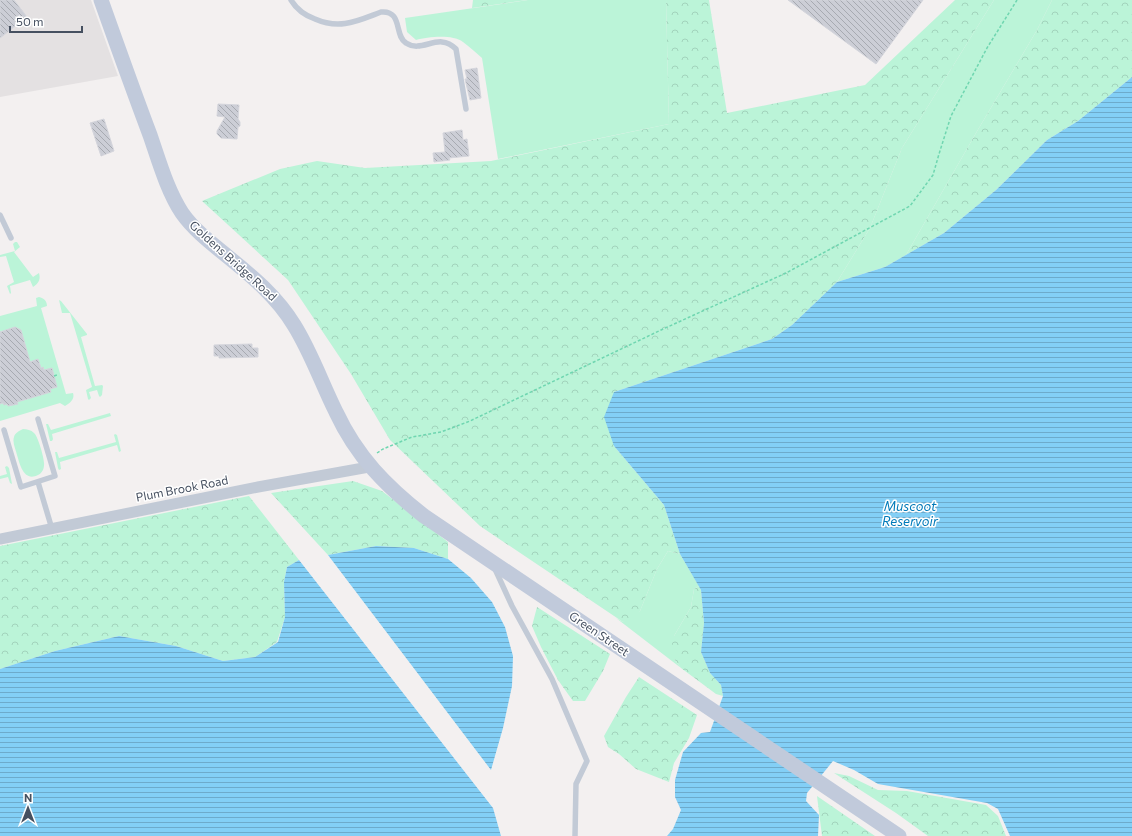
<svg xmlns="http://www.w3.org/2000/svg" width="1132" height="836" viewBox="0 0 1132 836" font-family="Commissioner,sans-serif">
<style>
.education{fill:#e4e1e2}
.grass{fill:#bbf4d8}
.forest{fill:url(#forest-crowns)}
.water{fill:url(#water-rules)}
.building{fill:url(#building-back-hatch);stroke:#d4d5dc}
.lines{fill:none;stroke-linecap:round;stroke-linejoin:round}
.path{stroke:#6fd6b0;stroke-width:1.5;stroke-dasharray:3 2;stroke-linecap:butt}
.lane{stroke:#c2cad6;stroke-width:5.5}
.street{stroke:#c2cad6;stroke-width:11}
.secondary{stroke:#c1cadb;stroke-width:15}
.labels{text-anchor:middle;stroke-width:3;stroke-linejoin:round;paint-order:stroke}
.street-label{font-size:12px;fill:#465060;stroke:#fff}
.water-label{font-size:13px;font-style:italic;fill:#007ab9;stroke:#fff}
</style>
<defs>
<pattern id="forest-crowns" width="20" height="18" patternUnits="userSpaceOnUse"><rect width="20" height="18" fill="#bbf4d8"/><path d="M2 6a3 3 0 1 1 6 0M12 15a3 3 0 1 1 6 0" fill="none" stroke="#a2d3bc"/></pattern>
<pattern id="water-rules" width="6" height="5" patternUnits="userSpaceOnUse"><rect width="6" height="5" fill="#83cff6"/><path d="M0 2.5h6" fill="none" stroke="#6daacb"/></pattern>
<pattern id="building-back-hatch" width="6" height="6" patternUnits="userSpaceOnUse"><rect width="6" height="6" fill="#ccced6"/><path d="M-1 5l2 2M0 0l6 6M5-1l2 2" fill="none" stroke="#a7aab1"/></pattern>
</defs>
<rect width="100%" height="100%" fill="#f3f0f0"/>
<path class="education" d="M0 0H91L118 76 0 97Z"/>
<path class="grass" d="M528 0H666L669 124 498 159 482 58C476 53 470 47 463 42 452 34 428 37 416 40L407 32 405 18Z
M994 0H1052L1037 30 976 133 906 255 885 267 837 282 870 228 902 148Z
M15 242H17L20 247 14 252 33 277 39 273C41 280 38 284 33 287L30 280 10 286 11 293 10 294 7 286 14 282 6 256 0 257V255L15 251 13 244Z
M39 297C44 298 47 301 47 306L41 308 66 394 73 393C75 399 70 403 65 406L60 403 0 421V316L37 306 36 298Z
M59 300 61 301 87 334V335L81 337 95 386 102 385 103 386 102 395 100 397 99 396 97 390 89 392 91 398 89 400 88 399 86 390 92 387 70 313H62Z
M110 413 111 416 52 434 53 439 52 441H50L46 424H48L51 430Z
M23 429C27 429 31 430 34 433 38 436 45 460 44 465 44 469 42 473 38 475 24 482 20 465 17 455 16 450 12 443 14 437 15 433 19 431 23 429Z
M115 434 117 435 121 451 119 452 117 445 60 462 61 469 59 470 58 468 55 452H57L59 458 116 442 114 435Z
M7 466 9 468 12 484 10 483 8 477 0 479V476L7 474 5 467Z
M668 551 680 554 699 586 694 589 691 607 674 636V659L681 668 616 618 623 622 640 611 657 569Z"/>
<path class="forest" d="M473 0H527L472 8Z
M666 0H709L727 113 865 85 955 0H994L902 148 870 228 837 282 792 325 772 339 614 392V446L664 505 680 554 668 551 657 569 640 611 633 620 623 622 480 526 390 440 351 374 288 280 202 201 280 169 317 161 365 168 491 161 669 124Z
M1052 0H1132V77L1078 121 1047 140 996 190 944 233 906 255 976 133 1037 30Z
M353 481 382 491 448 542V559L414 548 376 546 328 555 271 493Z
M249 496 299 560 287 567 284 582 285 617 277 642 255 657 223 661 176 646 119 636 55 651 0 669V546Z
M699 586 701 590 704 623 701 652 710 673 721 685 723 696 716 694 681 668 674 659 671 648 674 636 691 607 694 589Z
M537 607 610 654 603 671 585 701H573L558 680 541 647 532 626Z
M639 677 697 715 689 738 674 763 669 782 636 769 619 754 608 747 604 736 626 697Z
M834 773 849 776 878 790 907 791 986 805 998 816 1006 836H928L896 813Z
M817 796 875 836H822Z"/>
<path class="water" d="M1132 77V836H1010L998 809 987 803 878 784 854 770 833 761 807 793 806 801 819 815 818 836H667L673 829 681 810 675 797V780L683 752 701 733 710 732 723 696 721 685 710 673 701 652 704 623 701 590 680 554 664 505 614 446 604 417 614 392 772 339 792 325 837 282 885 267 944 233 996 190 1047 140 1078 121Z
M376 546 414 548 448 559 471 578 492 602 505 627 513 656 512 686 503 728 491 770 328 555Z
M299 560 493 808 501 836H0V669L55 651 119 636 176 646 223 661 255 657 278 642 285 617 284 582 287 567Z"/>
<path class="building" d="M0 0H14L27 17 0 38Z
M788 0H923L876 64Z
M477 68 481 98 470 100 465 79H467L465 70Z
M218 104 239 105 238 119 240 122V126L238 127 237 139 221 138 217 134V131L225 117 217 116Z
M104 119 114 151 101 156 90 123Z
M462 130 463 140 467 139 469 156 449 158 450 160 434 162 433 153 445 152 443 133Z
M15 327 21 330 30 362 38 359 41 368 43 367 44 370 52 368 57 387 50 389 51 392 17 402 18 404 8 406 7 404 4 405 3 403 0 404V332Z
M252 344V348H258V357L219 358V356H214V345Z"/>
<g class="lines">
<path class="path" d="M54 376 57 375
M377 453 383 449 412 437 441 432 470 421 661 330 786 273 910 206 933 175 939 154 951 116 987 48 1017 0"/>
<path class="lane" d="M291 0C297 10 304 15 315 19 340 30 357 21 381 12 403 10 394 36 406 43 423 54 438 31 456 49L466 109
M0 215 11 238
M4 430 21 487 55 476 38 419
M38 482 52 529
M495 569 512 606 552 679 587 761 576 784 575 836"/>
<path class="street" d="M0 539 258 487 369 467"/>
<path class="secondary" d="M101 0C117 45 133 90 150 135 159 161 167 190 182 213 194 230 211 243 227 256 253 277 277 297 294 325 311 352 322 384 336 412 357 457 386 486 424 516L899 836"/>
</g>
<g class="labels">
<g class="street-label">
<text transform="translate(233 261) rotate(42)" y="4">Goldens Bridge Road</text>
<text transform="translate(182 489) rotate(-11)" y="4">Plum Brook Road</text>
<text transform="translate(599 634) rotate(34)" y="4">Green Street</text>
</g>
<g class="water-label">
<text x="910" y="511">Muscoot<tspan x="910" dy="15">Reservoir</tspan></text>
</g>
</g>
<g transform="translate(28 808)" stroke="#ffffff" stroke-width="3" paint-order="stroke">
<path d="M0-3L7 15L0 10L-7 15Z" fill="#465060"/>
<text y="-6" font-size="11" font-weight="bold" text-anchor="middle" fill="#465060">N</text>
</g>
<path d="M10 26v6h72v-6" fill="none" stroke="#465060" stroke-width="2"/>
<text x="16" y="26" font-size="12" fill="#465060" stroke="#ffffff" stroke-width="3" paint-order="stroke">50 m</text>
</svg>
